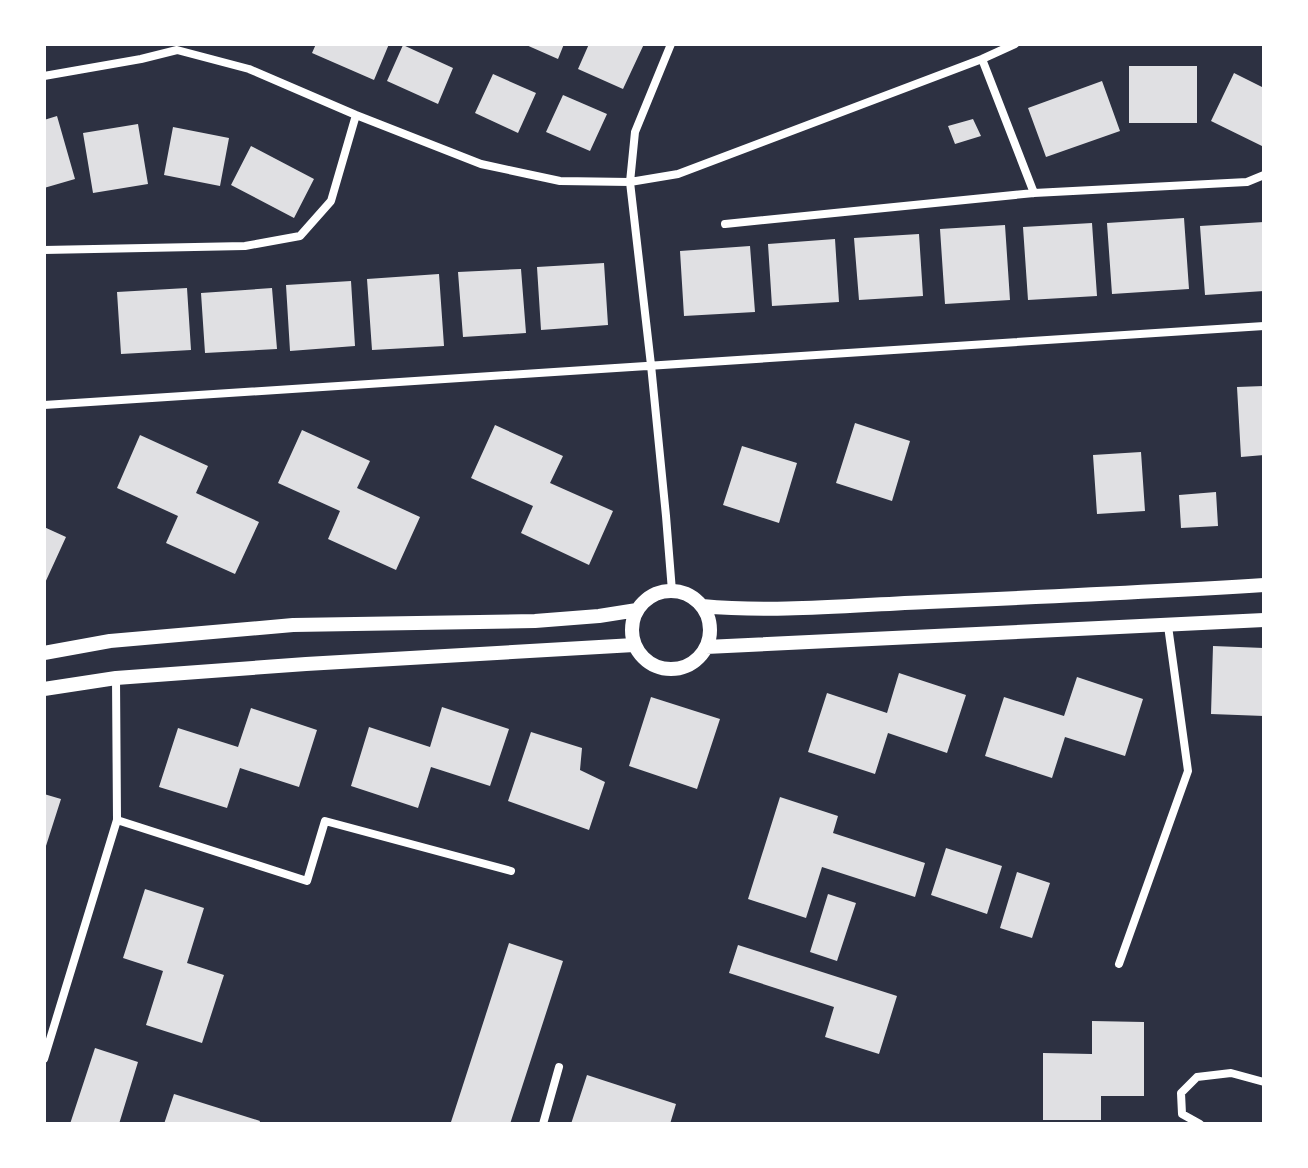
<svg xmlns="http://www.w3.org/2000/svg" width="1308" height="1168" viewBox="0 0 1308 1168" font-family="Barlow,sans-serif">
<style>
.building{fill:#e0e0e3}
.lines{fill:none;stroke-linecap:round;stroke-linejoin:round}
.minor{stroke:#fff;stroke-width:8}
.tertiary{stroke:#fff;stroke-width:14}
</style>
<rect width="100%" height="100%" fill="#2d3142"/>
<path class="building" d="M316 44H389L374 80 312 53Z
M524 44H564L558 59Z
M589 44H644L623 89 578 69Z
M403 45 453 68 438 104 387 81Z
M1129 66H1197V123H1129Z
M1234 73 1264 88V147L1211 121Z
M493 74 536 93 518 133 475 113Z
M1102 81 1120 131 1046 157 1028 108Z
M563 95 607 114 590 151 546 132Z
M57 116 75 179 44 188V120Z
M973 119 981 136 955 144 948 126Z
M138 124 148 184 93 193 83 133Z
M173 127 229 138 220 186 164 175Z
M251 146 314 179 294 218 231 185Z
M1184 218 1189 289 1112 294 1107 223Z
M1264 222V291L1205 295 1200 226Z
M1092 223 1097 296 1028 300 1023 227Z
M1005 225 1010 300 945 304 940 229Z
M919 234 923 296 859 300 854 238Z
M835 239 839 302 772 306 768 244Z
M750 246 755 312 684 316 680 251Z
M604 263 608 325 541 330 537 267Z
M521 269 526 333 463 337 458 272Z
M439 274 444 346 372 350 367 279Z
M351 281 355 346 290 351 286 285Z
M187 288 191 350 121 354 117 292Z
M272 288 277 349 205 353 201 293Z
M1264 386V455L1241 457 1237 387Z
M855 423 910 441 892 501 836 483Z
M495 425 563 456 550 483 613 511 589 565 521 533 533 506 471 478Z
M302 430 370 461 357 488 420 517 396 570 328 539 340 511 278 483Z
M140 435 208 466 196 493 259 522 235 574 166 543 178 516 117 488Z
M742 446 797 463 779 523 723 505Z
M1141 452 1145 511 1097 514 1093 455Z
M1216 492 1218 526 1181 528 1179 495Z
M44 527 66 537 44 585Z
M1213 646 1264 648V716L1211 714Z
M899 673 966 695 947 753 888 733 875 774 808 752 827 693 887 713Z
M1077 677 1143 699 1125 756 1065 737 1052 778 985 756 1004 697 1064 716Z
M651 697 720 719 697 789 629 766Z
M442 707 509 729 490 786 431 767 418 808 351 786 369 727 430 747Z
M251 708 317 730 299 787 240 768 227 808 159 787 178 728 238 747Z
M531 732 582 748 580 770 605 782 589 830 508 801Z
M44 794 61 799 45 849H44Z
M780 797 838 816 833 833 925 863 915 897 822 867 806 918 748 899Z
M946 848 1002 866 987 914 931 895Z
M1017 872 1050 883 1032 938 1000 928Z
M145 889 204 908 187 963 224 975 202 1043 146 1025 163 971 123 958Z
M828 894 856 903 837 961 810 952Z
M509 943 563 961 510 1124H456L451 1122Z
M738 945 897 996 879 1054 825 1037 834 1007 729 973Z
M1092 1021 1144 1022V1096H1101V1120H1043V1053L1092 1054Z
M95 1048 138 1062 119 1124H70Z
M587 1075 676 1104 670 1124H571Z
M174 1094 260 1121 259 1124H164Z"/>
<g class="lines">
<path class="minor" d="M671 44 635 132 630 182 651 365 666 516 672 591
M982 59 1034 193
M44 76 141 59 177 50 249 69 356 115 481 164 560 181 630 182 678 174 982 59 1015 44
M725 224 1034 193 1247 182 1264 175
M44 250 245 246 300 236 331 201 356 115
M44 405 1264 326
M117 820 307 881 325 821 511 871
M1119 964 1188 771 1168 626
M44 1059 117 820 116 678
M543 1124 559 1067
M1200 1124 1182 1114 1181 1093 1197 1077 1231 1073 1264 1082"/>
<path class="tertiary" d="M632 630a39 39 0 1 1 78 0a39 39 0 1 1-78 0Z
M702 606C777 613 853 605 928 602 1040 597 1152 592 1264 585
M706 647 1264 620
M44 653 110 641 293 625 535 621 599 616 637 610
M44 689 116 678 306 664 634 645"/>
</g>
<rect width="1308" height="1168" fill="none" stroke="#ffffff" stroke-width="92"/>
</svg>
